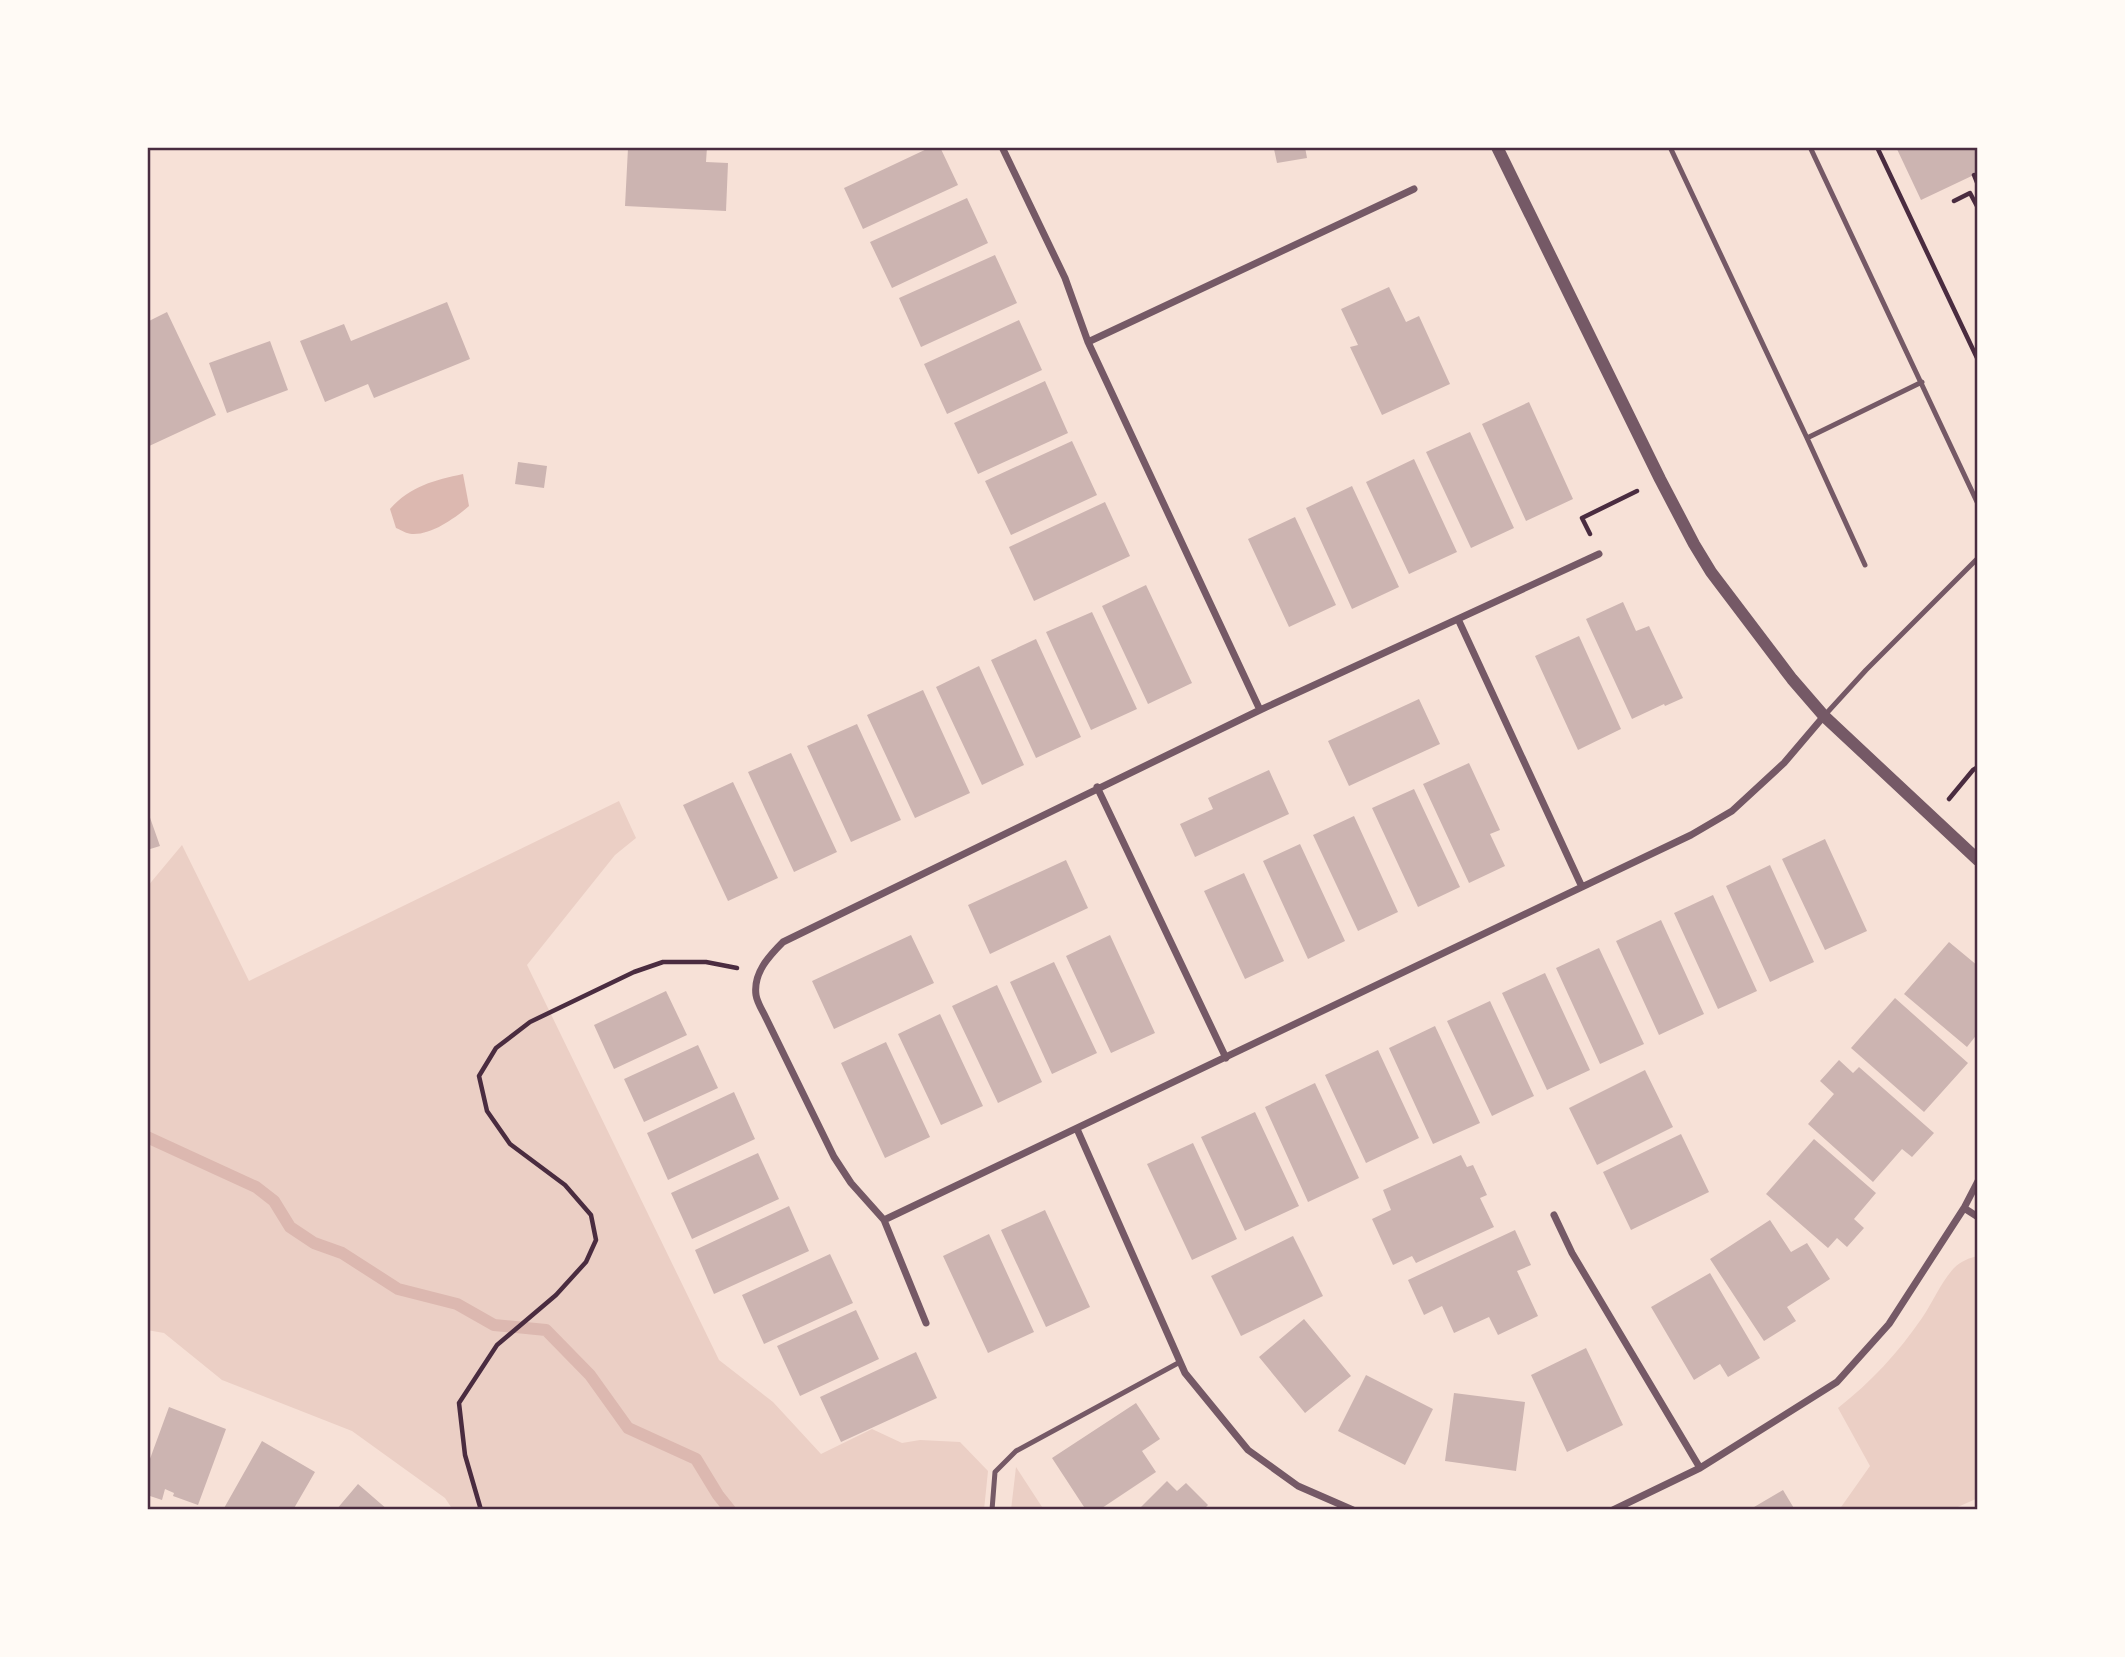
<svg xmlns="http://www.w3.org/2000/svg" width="2125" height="1657" viewBox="0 0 2125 1657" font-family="'Sofia Sans Condensed',sans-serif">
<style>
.green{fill:#ebcfc5}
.water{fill:#dcb8b0}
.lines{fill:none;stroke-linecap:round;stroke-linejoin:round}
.stream{stroke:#dcb8b0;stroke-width:12}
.building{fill:#ccb4b1}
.path{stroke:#4a2c40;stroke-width:4.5}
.service{stroke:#755966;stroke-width:5}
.minor{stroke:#755966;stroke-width:7}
.tertiary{stroke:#755966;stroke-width:12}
.neatline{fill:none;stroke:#4a2c40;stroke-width:2.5}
</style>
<rect width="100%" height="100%" fill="#f7e1d7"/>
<path class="green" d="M619 801 636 838 615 855 527 965 719 1360 773 1402 821 1454 872 1429 902 1443 920 1440 960 1442 988 1471 984 1510H453L445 1498 352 1431 222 1380 164 1333 147 1330V887L182 845 249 981Z
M1978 1256V1498L1951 1510H1839L1870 1466 1838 1408C1871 1382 1898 1353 1922 1318 1933 1302 1941 1282 1954 1268 1961 1261 1969 1258 1978 1256Z
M1016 1467 1044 1510H1011Z"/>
<path class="water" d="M463 474 469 506C455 518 432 535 412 534 407 534 401 530 396 528L390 509C410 486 435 480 463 474Z"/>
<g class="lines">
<path class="stream" d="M147 1137 256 1187 274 1201 290 1227 314 1243 342 1253 398 1289 457 1304 494 1325 546 1330 590 1375 628 1428 696 1459 718 1495 730 1510"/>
</g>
<path class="building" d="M661 147H707L706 162 728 163 726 211 625 206 628 148 661 149Z
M931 147H940L958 185 863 229 844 188Z
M1289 147H1305L1307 158 1277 163 1274 149Z
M1896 147H1978V173L1921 200Z
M967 198 988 243 892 288 870 242Z
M995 255 1017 303 921 347 899 298Z
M1389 287 1406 322 1419 316 1450 384 1382 415 1350 347 1358 345 1341 309Z
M447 302 470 359 374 398 368 384 325 402 300 341 344 324 351 341Z
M167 312 216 415 147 447V322Z
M1019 320 1042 370 947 414 924 364Z
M270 341 288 390 227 413 209 363Z
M1045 381 1068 433 978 474 954 423Z
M1529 402 1573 499 1526 521 1482 424Z
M1470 432 1514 528 1471 548 1426 452Z
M1072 441 1097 495 1011 535 985 481Z
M1414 459 1457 552 1409 574 1366 482Z
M518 462 547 466 544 488 515 484Z
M1352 486 1399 587 1352 609 1306 508Z
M1105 502 1130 556 1034 601 1009 547Z
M1295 517 1336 605 1289 627 1248 539Z
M1146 585 1192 683 1148 704 1102 606Z
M1623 602 1636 631 1649 626 1683 698 1665 706 1664 704 1632 719 1586 619Z
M1092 612 1137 709 1091 730 1046 632Z
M1579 636 1621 729 1578 750 1535 656Z
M1036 639 1081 737 1036 758 991 660Z
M979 666 1024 765 982 785 936 687Z
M923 690 970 793 915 818 867 715Z
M1419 699 1440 744 1349 786 1328 741Z
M857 724 901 820 851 842 807 746Z
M791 753 837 852 794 872 748 772Z
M1469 763 1500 830 1490 834 1505 866 1469 883 1423 784Z
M1269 770 1289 814 1195 857 1180 824 1213 809 1208 798Z
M733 782 778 878 728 901 683 805Z
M1414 789 1460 887 1418 907 1372 808Z
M147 809 160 846 147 850Z
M1354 816 1398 912 1358 931 1313 835Z
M1825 839 1867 931 1825 950 1782 859Z
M1300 844 1345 941 1308 959 1263 861Z
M1066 860 1088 908 990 954 968 905Z
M1770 865 1814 962 1770 982 1726 886Z
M1244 873 1284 961 1245 979 1204 891Z
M1713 895 1757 991 1718 1009 1674 913Z
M1661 920 1704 1014 1659 1035 1616 941Z
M911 935 934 983 834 1029 812 981Z
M1110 935 1155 1033 1111 1053 1066 956Z
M1949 942 1978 966V1033L1967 1047 1904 994Z
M1599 948 1644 1044 1600 1064 1556 968Z
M1054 962 1097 1053 1052 1074 1010 982Z
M1545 973 1590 1070 1547 1090 1502 993Z
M997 985 1042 1082 998 1103 952 1006Z
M666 991 687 1035 614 1069 594 1025Z
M1895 998 1968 1063 1924 1112 1851 1048Z
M1490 1001 1534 1096 1492 1116 1447 1021Z
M940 1014 983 1106 941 1125 898 1034Z
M1435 1026 1480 1123 1433 1144 1389 1048Z
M886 1042 930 1137 885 1158 841 1063Z
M698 1045 718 1088 644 1122 624 1079Z
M1378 1050 1419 1138 1366 1163 1325 1075Z
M1839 1060 1853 1073 1859 1067 1934 1133 1912 1157 1902 1149 1873 1182 1808 1124 1834 1094 1820 1081Z
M1645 1070 1673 1127 1597 1165 1569 1108Z
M1315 1083 1359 1178 1308 1202 1265 1107Z
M734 1092 755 1139 668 1180 647 1133Z
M1255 1112 1299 1206 1245 1231 1201 1137Z
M1681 1134 1709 1192 1631 1230 1603 1172Z
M1814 1139 1876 1193 1854 1219 1864 1228 1847 1247 1837 1238 1828 1248 1766 1194Z
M1193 1143 1237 1239 1192 1260 1147 1164Z
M758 1153 779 1199 692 1239 671 1193Z
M1461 1155 1467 1167 1473 1165 1487 1195 1480 1198 1494 1227 1416 1263 1412 1256 1393 1265 1372 1219 1391 1210 1383 1190Z
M789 1206 809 1251 714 1294 695 1250Z
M1045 1210 1090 1307 1046 1327 1001 1230Z
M1770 1220 1791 1252 1807 1243 1830 1279 1787 1307 1796 1321 1764 1341 1710 1259Z
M1515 1230 1531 1265 1517 1271 1538 1316 1498 1335 1489 1317 1454 1333 1442 1306 1424 1315 1408 1280Z
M989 1234 1034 1332 988 1353 943 1256Z
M1293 1236 1323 1296 1241 1336 1211 1276Z
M830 1254 853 1303 764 1344 742 1295Z
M1710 1273 1760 1358 1728 1377 1720 1364 1694 1380 1651 1307Z
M856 1310 879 1359 800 1396 777 1346Z
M1304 1319 1351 1376 1305 1413 1259 1357Z
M1586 1348 1623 1425 1567 1452 1531 1375Z
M916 1352 937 1398 841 1442 820 1397Z
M1366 1375 1433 1409 1405 1465 1338 1431Z
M1454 1393 1525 1402 1516 1471 1445 1461Z
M1136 1403 1160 1439 1142 1451 1156 1472 1099 1510H1086L1052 1458Z
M169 1407 226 1429 198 1505 173 1496 174 1493 165 1489 162 1500 147 1495V1467Z
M262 1441 315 1472 293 1510H223Z
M1167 1481 1177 1491 1186 1483 1208 1505 1203 1510H1138Z
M358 1484 388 1510H336Z
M1783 1490 1795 1510H1749Z"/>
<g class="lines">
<path class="path" d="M1877 147 1978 360
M1974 175 1978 185
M1954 201 1970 193 1978 208
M1590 534 1582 518 1637 491
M1949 799 1973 770 1978 767
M481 1510 465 1455 459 1403 497 1345 556 1295 586 1262 596 1240 591 1215 565 1185 510 1144 487 1111 479 1076 496 1048 530 1022 634 972 663 962H706L737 968"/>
<path class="service" d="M1670 147 1807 438 1922 382
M1810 147 1978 504
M1807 438 1865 565
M1824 716 1866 670 1978 558
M992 1510 995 1472 1016 1451 1180 1362"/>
<path class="minor" d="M1002 147 1065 278 1088 342 1260 710
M1088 342 1414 189
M1458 619 1582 887
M1097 787 1226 1058
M1077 1129 1185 1373 1248 1450 1298 1486 1353 1510
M1964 1208 1978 1217
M1554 1215 1572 1253 1700 1468
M884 1220 1691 835 1732 811 1784 763 1824 716
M926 1323 884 1220 851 1183 834 1157 765 1016C762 1010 757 1002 756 995 753 973 769 956 783 942L1260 710 1599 554
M1613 1510 1700 1468 1837 1382 1889 1324 1964 1208 1978 1181"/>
<path class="tertiary" d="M1497 147 1660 479 1694 544 1711 572 1792 679 1824 716 1978 860"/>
</g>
<rect width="2125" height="1657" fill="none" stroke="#fffaf5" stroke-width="298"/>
<rect x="149" y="149" width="1827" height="1359" class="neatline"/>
</svg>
